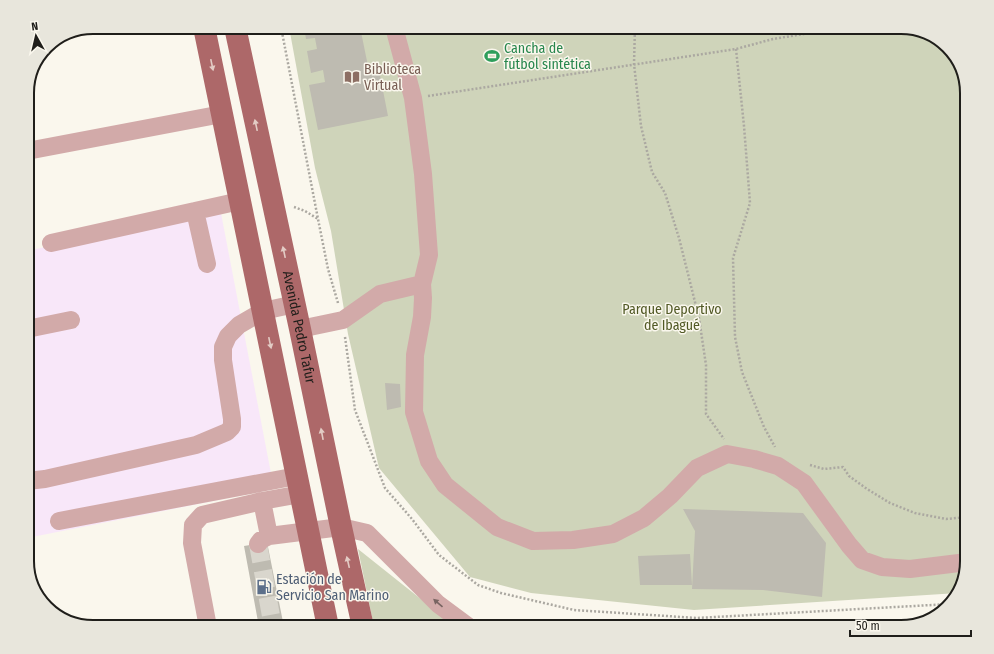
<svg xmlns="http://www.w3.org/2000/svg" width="994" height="654" viewBox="0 0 994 654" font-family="'Fira Sans Condensed',sans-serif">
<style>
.industrial{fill:#f8e7f9}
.green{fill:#cfd4ba}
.building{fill:#bebbb1}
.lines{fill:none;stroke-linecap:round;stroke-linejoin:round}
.minor-tunnel{stroke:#d9d6cd;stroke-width:18;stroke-dasharray:18 9;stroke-linecap:butt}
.path{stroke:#aba8a1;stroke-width:2.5;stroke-dasharray:2 2;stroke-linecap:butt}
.minor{stroke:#d2aaa9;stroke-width:18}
.major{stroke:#ad6869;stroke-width:22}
.oneway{fill:#e3ccc5}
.oneway2{fill:#786462}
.labels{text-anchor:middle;stroke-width:3;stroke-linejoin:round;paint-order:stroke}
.leisure-label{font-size:14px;fill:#27864d;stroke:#faf7ed;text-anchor:start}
.education-label{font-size:14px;fill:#785e54;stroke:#faf7ed;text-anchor:start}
.park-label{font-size:14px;fill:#515925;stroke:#faf7ed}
.street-label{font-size:14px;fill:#1f1e1a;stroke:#faf7ed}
.service-label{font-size:14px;fill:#4e5e75;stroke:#faf7ed;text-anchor:start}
.rim{fill:none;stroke:#1f1e1a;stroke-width:2}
</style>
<rect width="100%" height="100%" fill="#faf7ed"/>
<path class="industrial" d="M220 208 274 489 27 538V251Z"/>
<path class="green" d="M289 27H901L938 38 958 60 967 89V562L958 593 694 610 531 593 470 577 379 468 348 334 331 231 315 168Z
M358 549 456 627H374Z"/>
<path class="building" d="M304 27H360L368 66 378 65 388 116 318 130 309 85 325 82 323 70 311 73 307 51 317 49 315 38 306 39Z
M385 383 400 384 401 407 387 410Z
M683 509 803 513 826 543 822 597 763 590 692 589 695 531Z
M267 542 284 627H259L244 546Z
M690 554 692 585H640L638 556Z"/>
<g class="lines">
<path class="minor-tunnel" d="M258 544 273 627"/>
<path class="path" d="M281 27 318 219 328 269 338 303
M635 27 634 64 641 126 652 172 665 193 679 238 699 318 706 365V414L724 439
M736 49 744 126 750 203 733 258 735 337 742 372 764 427 775 447
M428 96 736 49 773 39 822 31 840 27
M294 207 305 211 318 219
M345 337 355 410 385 488 412 519 439 555 478 585 501 593 574 610 697 618 950 604
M810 465 824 469 843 467 849 476 867 489 890 503 915 513 946 519 967 517"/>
<path class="minor" d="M394 27 413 98 423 174 429 255 422 284 423 298 422 317 415 355 414 412 429 461 445 485 497 527 533 541 573 540 613 534 644 518 670 496 697 468 727 454 754 459 778 466 804 483 849 545 862 560 882 567 910 569 967 562
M27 151 222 114
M195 211 207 264
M51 243 240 201
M27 329 71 320
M300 329 343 320 380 294 422 284
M27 481 45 479 196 445 227 432 232 427V419L223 360V347L228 336 239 325 263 311 295 304
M262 501 269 536
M59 521 297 476
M258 544 261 540 269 536 341 527 367 533 438 604 469 627
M208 627 192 543 193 525 202 515 262 501 301 494"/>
<g class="major">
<path d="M204 27 328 627"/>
<path id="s1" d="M235 27 300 329 341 527 363 627"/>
</g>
</g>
<defs><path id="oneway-solid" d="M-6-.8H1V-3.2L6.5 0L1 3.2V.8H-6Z"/></defs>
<g class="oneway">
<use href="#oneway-solid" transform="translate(212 65) rotate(78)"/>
<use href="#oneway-solid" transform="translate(256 125) rotate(-102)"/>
<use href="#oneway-solid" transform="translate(284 252) rotate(-102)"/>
<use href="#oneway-solid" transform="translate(270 343) rotate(78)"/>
<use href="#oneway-solid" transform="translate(322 434) rotate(-101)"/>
<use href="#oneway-solid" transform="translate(348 562) rotate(-103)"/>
</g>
<use class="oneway2" href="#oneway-solid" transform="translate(438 603) rotate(-139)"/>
<defs>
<g id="stadium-bare" transform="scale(1.2)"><path d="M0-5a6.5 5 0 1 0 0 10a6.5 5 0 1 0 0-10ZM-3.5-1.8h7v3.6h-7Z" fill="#2e9e5b" stroke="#faf7ed" stroke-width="2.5" paint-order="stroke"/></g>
<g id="library-bare" transform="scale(1.2)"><path d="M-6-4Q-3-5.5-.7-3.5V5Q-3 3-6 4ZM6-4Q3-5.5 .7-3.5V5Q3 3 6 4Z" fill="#8d6e63" stroke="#faf7ed" stroke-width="2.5" paint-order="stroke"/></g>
<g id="fuel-bare" transform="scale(1.2)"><path d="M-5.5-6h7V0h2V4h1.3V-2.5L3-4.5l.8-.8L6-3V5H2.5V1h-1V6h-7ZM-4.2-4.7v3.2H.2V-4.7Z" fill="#5c6f8a" stroke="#faf7ed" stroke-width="2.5" paint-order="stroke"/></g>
</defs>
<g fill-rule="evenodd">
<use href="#stadium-bare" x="492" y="56"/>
<use href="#library-bare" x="352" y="77"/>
<use href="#fuel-bare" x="264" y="587"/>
</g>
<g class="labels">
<g class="leisure-label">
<text x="504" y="53">Cancha de<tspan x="504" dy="16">fútbol sintética</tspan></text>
</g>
<g class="education-label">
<text x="364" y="74">Biblioteca<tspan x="364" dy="16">Virtual</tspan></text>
</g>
<g class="park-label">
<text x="672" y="314">Parque Deportivo<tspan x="672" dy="16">de Ibagué</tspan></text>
</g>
<g class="street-label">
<text dy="5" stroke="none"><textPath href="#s1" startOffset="307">Avenida Pedro Tafur</textPath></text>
</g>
<g class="service-label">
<text x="276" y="584">Estación de<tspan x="276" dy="16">Servicio San Marino</tspan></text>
</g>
</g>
<path d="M0 0H994V654H0ZM93 34H901A59 59 0 0 1 960 93V561A59 59 0 0 1 901 620H93A59 59 0 0 1 34 561V93A59 59 0 0 1 93 34Z" fill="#e8e6dc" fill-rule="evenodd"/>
<path class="rim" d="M93 34H901A59 59 0 0 1 960 93V561A59 59 0 0 1 901 620H93A59 59 0 0 1 34 561V93A59 59 0 0 1 93 34Z"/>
<g transform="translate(36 36) rotate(352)" stroke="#faf7ed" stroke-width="3" paint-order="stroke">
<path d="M0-3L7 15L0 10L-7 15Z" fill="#1f1e1a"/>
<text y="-6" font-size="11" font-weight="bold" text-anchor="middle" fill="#1f1e1a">N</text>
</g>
<path d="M850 630v6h121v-6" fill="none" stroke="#1f1e1a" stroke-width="2"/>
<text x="856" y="630" font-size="12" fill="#1f1e1a" stroke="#faf7ed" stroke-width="3" paint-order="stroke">50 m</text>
</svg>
